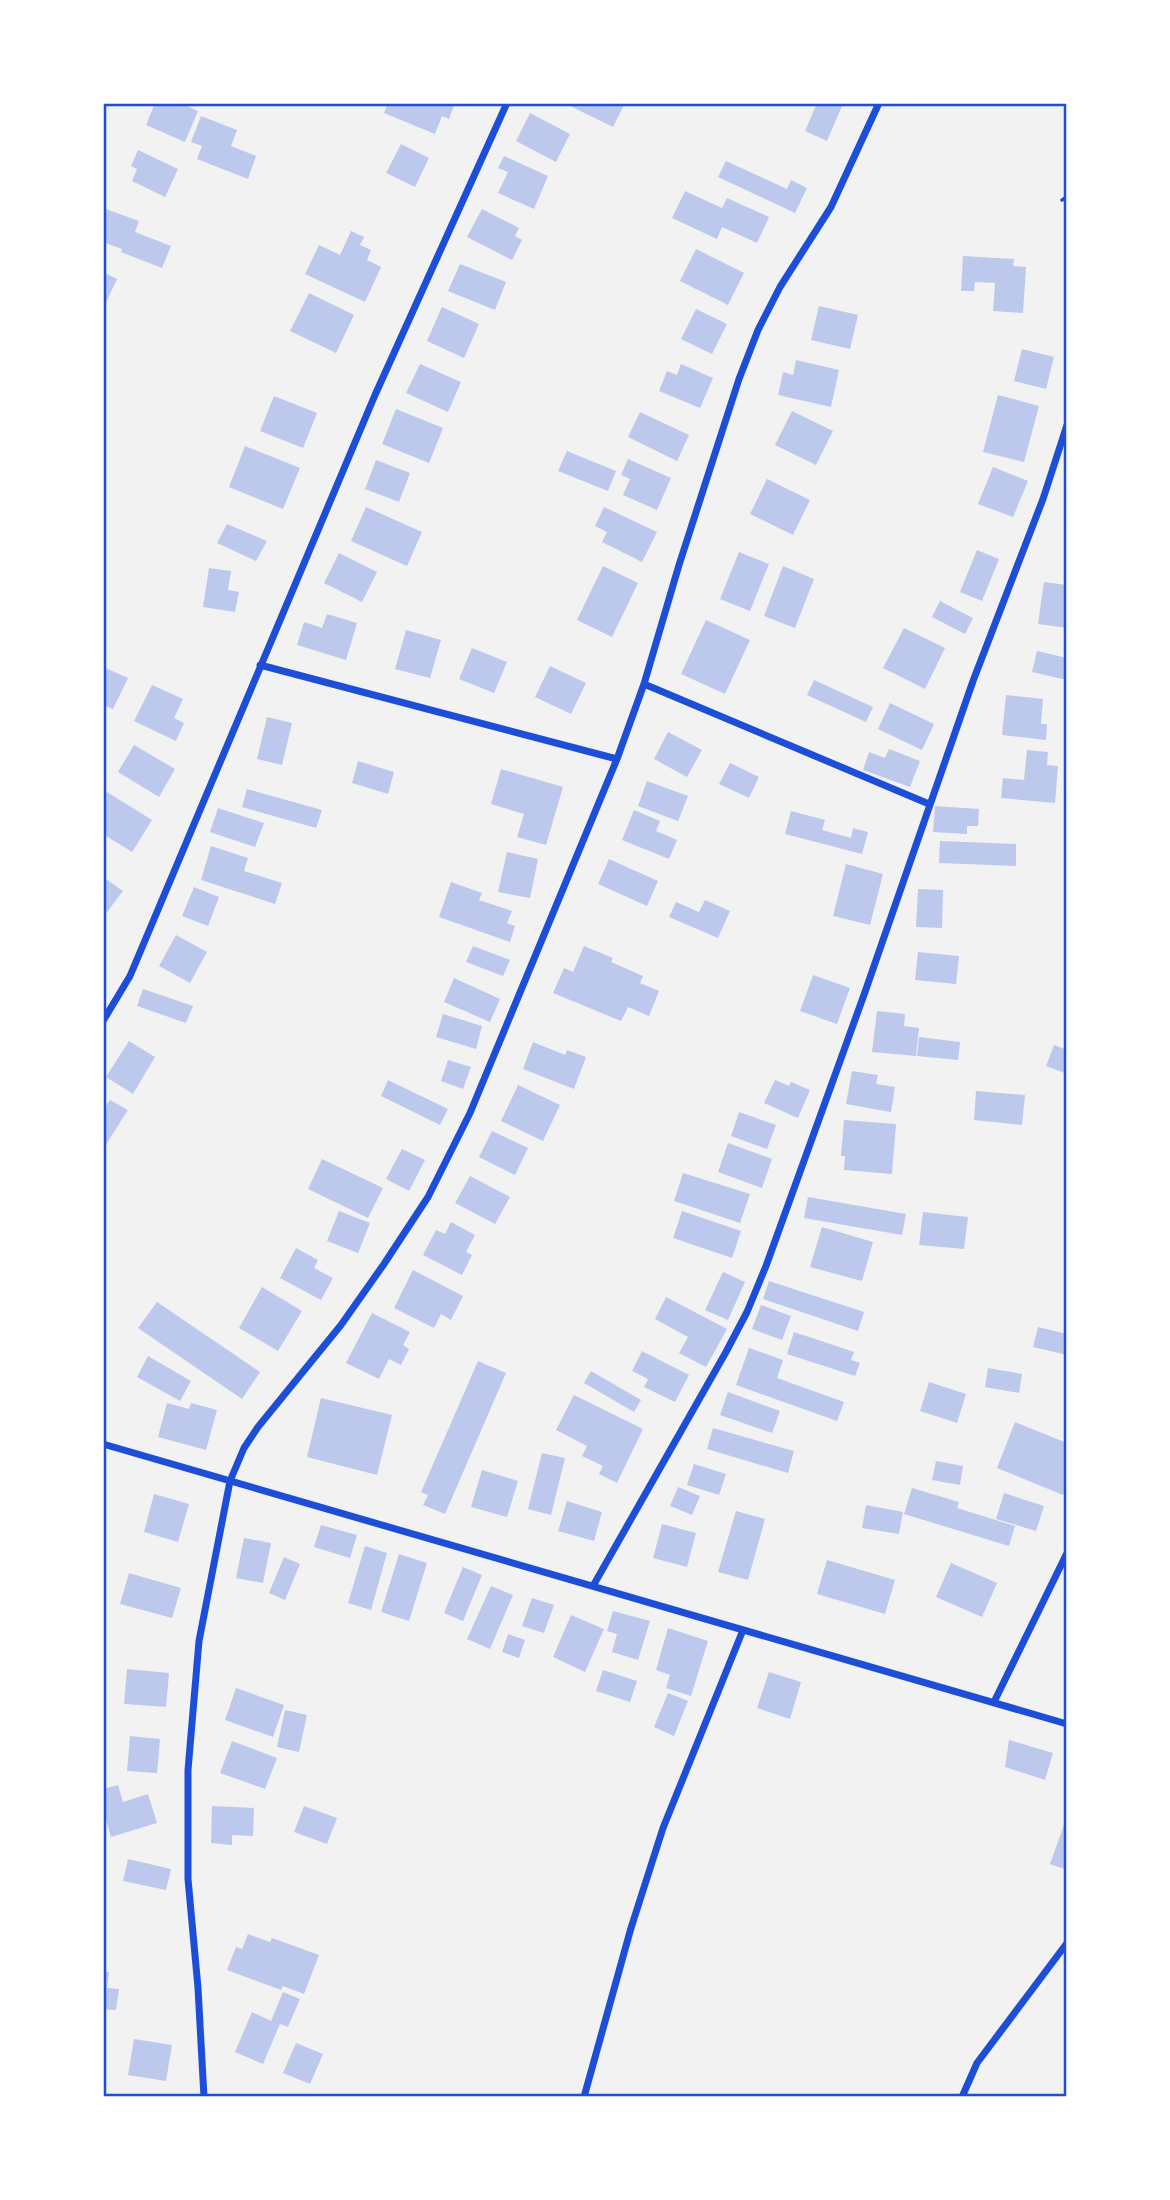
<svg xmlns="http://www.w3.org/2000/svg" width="1170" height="2200" viewBox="0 0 1170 2200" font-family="Cabin,sans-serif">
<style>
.building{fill:#bdc9ec}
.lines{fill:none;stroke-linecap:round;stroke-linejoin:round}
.path{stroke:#1d4ed8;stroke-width:3.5}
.minor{stroke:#1d4ed8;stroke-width:7}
.neatline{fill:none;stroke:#1d4ed8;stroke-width:2.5}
</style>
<rect width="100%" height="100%" fill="#f2f2f2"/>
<path class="building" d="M155 103H180L198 111 185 142 146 125Z
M388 103H450L454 105 449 119 442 116 435 134 384 113Z
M564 103H625L613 127Z
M817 103H835L842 106 827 141 805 131Z
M530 113 570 134 556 162 516 141Z
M201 116 237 130 231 146 256 156 248 179 197 159 202 146 191 142Z
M401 144 429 158 415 187 386 173Z
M138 150 178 169 165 197 132 181 137 169 131 166Z
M504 156 548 176 534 209 498 193 508 172 498 168Z
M726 161 787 189 791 180 807 188 795 213 718 177Z
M685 191 722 208 727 198 769 217 757 243 722 227 717 239 672 218Z
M103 208 139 221 135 232 171 246 162 268 121 252 122 249 103 242Z
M482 209 519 228 515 236 522 240 512 260 467 237Z
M351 231 364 237 360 245 371 250 367 260 381 267 365 302 305 274 319 245 340 255Z
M696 249 744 273 728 305 680 281Z
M963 256 1014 259 1013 266 1026 267 1023 313 993 311 995 283 975 282 974 291H961Z
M460 264 506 282 495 310 448 291Z
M103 272 117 279 103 309Z
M309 293 354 315 336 353 290 331Z
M819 306 858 315 850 349 811 340Z
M442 307 479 324 464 358 427 341Z
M696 309 727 324 712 354 681 339Z
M1022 349 1054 357 1046 389 1014 381Z
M796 360 839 370 831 407 778 395 783 372 793 375Z
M420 364 461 382 448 412 406 393Z
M681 364 713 378 700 408 659 391 667 371 677 375Z
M998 395 1039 406 1024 462 983 452Z
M274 396 317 413 303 448 260 431Z
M396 409 443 428 429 463 382 444Z
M792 411 833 431 816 465 775 445Z
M640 412 689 435 677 461 628 437Z
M245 446 300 468 283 509 229 487Z
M567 451 616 471 608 491 558 471Z
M628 459 671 478 657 510 623 495 630 479 621 475Z
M376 460 410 473 399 502 365 489Z
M993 467 1028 481 1013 517 978 504Z
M767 479 810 500 793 535 750 514Z
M366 507 422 532 407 566 351 541Z
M604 507 657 532 642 562 602 542 607 532 595 526Z
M227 524 267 541 256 561 217 543Z
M977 550 999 559 982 601 960 592Z
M739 552 769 564 750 611 720 599Z
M339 553 377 572 362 602 324 583Z
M603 566 638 583 612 637 577 620Z
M783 566 814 579 795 628 764 616Z
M209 568 231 571 228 590 239 592 235 612 203 607Z
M1044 582 1067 585V628L1038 624Z
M940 601 973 618 965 634 932 617Z
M327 614 357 623 346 660 297 645 304 622 322 628Z
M706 620 750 640 725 694 681 674Z
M904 628 945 648 925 689 883 668Z
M406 630 441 640 430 678 395 669Z
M472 648 507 662 494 693 459 679Z
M1037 651 1067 658V680L1032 672Z
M550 666 586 683 571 714 535 697Z
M103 667 128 678 113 709 103 705Z
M814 680 873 707 866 722 807 695Z
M152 685 183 699 174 718 184 723 176 741 134 721Z
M1006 695 1043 699 1041 724H1047L1046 740 1002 735Z
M890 703 934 724 922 750 878 729Z
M267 717 292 723 282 765 257 759Z
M668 732 702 750 687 777 654 759Z
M134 745 175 769 159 797 118 772Z
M889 749 920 761 910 787 863 770 869 752 885 758Z
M1027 750 1048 752 1047 765 1058 766 1055 803 1001 798 1003 778 1024 780Z
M358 761 394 772 388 794 352 783Z
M730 763 759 777 749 798 719 784Z
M501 769 563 787 546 845 517 837 524 814 491 804Z
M647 781 688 796 678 821 638 806Z
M247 789 322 810 316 828 242 807Z
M107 792 152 820 132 852 103 834V798Z
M935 806 979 809 978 826H967V834L933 832Z
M218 808 264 823 255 847 210 832Z
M634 810 660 821 656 831 677 840 669 859 622 840Z
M791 811 825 820 822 830 851 838 853 828 868 832 862 854 785 834Z
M940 841 1016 844V866L939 863Z
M211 846 248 858 244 871 282 883 275 904 201 880Z
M507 852 538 859 530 898 498 892Z
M609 859 658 881 647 906 598 884Z
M846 864 883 874 870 925 833 916Z
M103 877 123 891 107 912 103 909Z
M451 882 482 893 479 900 512 911 507 923 515 926 510 942 439 917Z
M194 887 219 897 208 926 182 916Z
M918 889 943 890 942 928 916 927Z
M705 900 730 911 718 938 669 917 676 902 699 912Z
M176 935 207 952 190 983 159 966Z
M473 946 510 960 503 976 466 962Z
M584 946 613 958 611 962 643 976 640 983 659 991 649 1016 628 1007 621 1021 553 993 564 968 573 972Z
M918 952 959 956 956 984 915 980Z
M813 975 850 988 837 1024 800 1011Z
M454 978 500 999 490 1022 444 1002Z
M143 989 193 1006 186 1023 137 1006Z
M877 1011 905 1014 904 1026 919 1028 916 1056 872 1052Z
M443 1014 482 1026 476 1049 436 1037Z
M919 1037 960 1042 958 1060 917 1056Z
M129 1041 155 1057 133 1094 106 1077Z
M533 1042 565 1055 567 1050 586 1057 574 1089 523 1069Z
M1054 1045 1067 1050V1074L1046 1066Z
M448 1060 471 1067 463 1089 441 1081Z
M852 1071 878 1075 876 1084 895 1087 891 1112 846 1104Z
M388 1080 448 1109 440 1125 381 1096Z
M775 1080 789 1086 791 1082 810 1090 798 1118 764 1103Z
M518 1085 560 1105 543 1141 501 1121Z
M976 1091 1025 1095 1022 1125 974 1120Z
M110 1100 128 1110 103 1149V1104L106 1106Z
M739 1112 776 1125 767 1149 731 1136Z
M844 1120 896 1124 892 1174 844 1170 845 1156H841Z
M492 1131 528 1148 515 1175 479 1157Z
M728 1143 772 1159 762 1188 718 1172Z
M402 1149 425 1160 409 1191 386 1179Z
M322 1159 383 1188 368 1218 308 1189Z
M683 1173 750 1194 740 1223 674 1201Z
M470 1176 510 1197 495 1224 455 1203Z
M808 1197 906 1214 902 1235 804 1218Z
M339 1211 370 1223 358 1253 327 1241Z
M682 1211 741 1231 732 1258 673 1238Z
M923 1212 968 1217 964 1249 919 1245Z
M451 1222 475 1235 466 1252 472 1255 462 1275 423 1255 436 1230 445 1234Z
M822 1227 873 1242 862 1281 810 1267Z
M296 1248 318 1260 314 1268 333 1278 321 1300 280 1278Z
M413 1270 463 1296 451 1320 441 1314 434 1328 394 1308Z
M723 1272 745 1282 728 1320 705 1310Z
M769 1281 864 1312 858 1331 763 1299Z
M262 1287 302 1311 278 1351 239 1328Z
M666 1297 727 1329 706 1367 679 1353 688 1337 655 1319Z
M157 1302 260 1372 242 1399 138 1328Z
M761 1305 791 1316 782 1340 752 1329Z
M372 1313 410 1332 403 1345 409 1349 401 1365 389 1359 379 1379 346 1363Z
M1038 1327 1067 1334V1355L1033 1347Z
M794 1332 854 1352 851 1360 860 1363 855 1376 787 1354Z
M749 1348 783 1360 777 1378 844 1402 837 1421 736 1385Z
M642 1351 689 1375 675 1402 644 1387 648 1379 632 1371Z
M148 1356 191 1381 180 1401 137 1377Z
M478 1361 506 1373 445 1514 423 1505 428 1495 421 1492Z
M988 1368 1022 1374 1019 1393 985 1387Z
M591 1371 641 1400 634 1412 584 1383Z
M929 1382 966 1394 957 1423 920 1411Z
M728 1392 780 1411 772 1433 720 1415Z
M574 1395 643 1429 617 1483 599 1474 603 1466 582 1456 587 1446 556 1430Z
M321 1398 392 1415 377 1475 307 1457Z
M167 1403 189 1409 191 1403 217 1410 206 1450 158 1437Z
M1015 1422 1067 1443V1485L1063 1495 997 1468Z
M713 1428 794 1451 788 1473 707 1449Z
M542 1453 565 1458 551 1515 528 1509Z
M936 1461 963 1466 960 1485 932 1480Z
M694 1464 726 1474 719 1495 687 1485Z
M482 1470 518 1481 507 1517 471 1507Z
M678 1487 700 1496 692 1515 670 1506Z
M912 1488 959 1502 957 1508 1015 1526 1009 1546 904 1514Z
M1004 1493 1044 1506 1036 1531 996 1519Z
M154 1494 189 1504 178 1542 144 1532Z
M567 1501 602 1512 594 1541 558 1531Z
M866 1505 903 1512 899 1534 862 1528Z
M736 1511 765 1519 748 1580 718 1572Z
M662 1524 696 1533 687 1567 653 1558Z
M321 1525 357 1535 350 1558 314 1547Z
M244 1538 271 1543 263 1583 236 1578Z
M365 1546 387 1553 371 1610 348 1603Z
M399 1554 427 1563 409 1621 381 1612Z
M284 1557 300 1564 285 1600 269 1593Z
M827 1560 895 1580 885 1614 817 1594Z
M951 1563 997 1583 982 1617 936 1597Z
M463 1567 482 1575 463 1621 444 1613Z
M129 1573 181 1588 172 1618 120 1604Z
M491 1586 513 1595 490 1649 467 1639Z
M532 1598 554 1605 544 1633 522 1626Z
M613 1611 650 1621 638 1660 612 1652 617 1634 607 1631Z
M571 1615 604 1629 585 1672 553 1657Z
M668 1628 708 1641 691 1696 666 1688 670 1675 656 1670Z
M508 1634 525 1640 519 1658 502 1652Z
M127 1669 169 1673 166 1707 124 1704Z
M603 1670 637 1681 630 1702 596 1691Z
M769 1672 801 1682 790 1719 757 1708Z
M236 1688 284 1705 273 1737 225 1720Z
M668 1693 688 1701 674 1736 654 1727Z
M285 1710 307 1715 299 1752 277 1747Z
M130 1736 160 1739 157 1773 127 1771Z
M1009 1740 1053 1753 1045 1780 1005 1767Z
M232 1741 277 1758 265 1789 220 1773Z
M118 1785 123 1802 148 1794 157 1823 111 1837 106 1820 103 1821V1789Z
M212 1806 254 1808 253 1836 232 1835V1845L211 1843Z
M304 1806 337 1818 327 1844 294 1832Z
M1066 1819 1067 1820V1870L1050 1864Z
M128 1859 171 1869 166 1890 123 1881Z
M248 1934 270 1942 272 1938 319 1955 304 1994 283 1986 281 1990 227 1970 236 1947 242 1949Z
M103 1972H109L107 1988 119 1989 116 2010 103 2009Z
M283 1992 300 1999 288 2027 280 2024 263 2064 235 2052 252 2012 271 2021Z
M134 2039 172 2045 166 2081 128 2075Z
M296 2043 323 2054 310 2084 283 2073Z"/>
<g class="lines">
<path class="path" d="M1062 200 1067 197"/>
<path class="minor" d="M103 104 104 103
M260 665 617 759
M644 684 929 804
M103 1021 130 976 375 395 507 103
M103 1444 1067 1724
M593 1586 726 1352 747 1312 766 1266 865 992 973 681 1043 499 1067 425
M994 1702 1067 1553
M204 2097 198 1988 188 1879V1770L199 1641 230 1481 244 1448 258 1427 341 1325 384 1264 428 1197 470 1113 617 759 644 684 679 565 739 379 758 330 780 287 831 207 879 103
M584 2097 631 1928 663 1828 743 1630
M962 2097 977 2063 1067 1943"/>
</g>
<rect width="1170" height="2200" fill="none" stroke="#ffffff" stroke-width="210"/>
<rect x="105" y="105" width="960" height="1990" class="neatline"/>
</svg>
